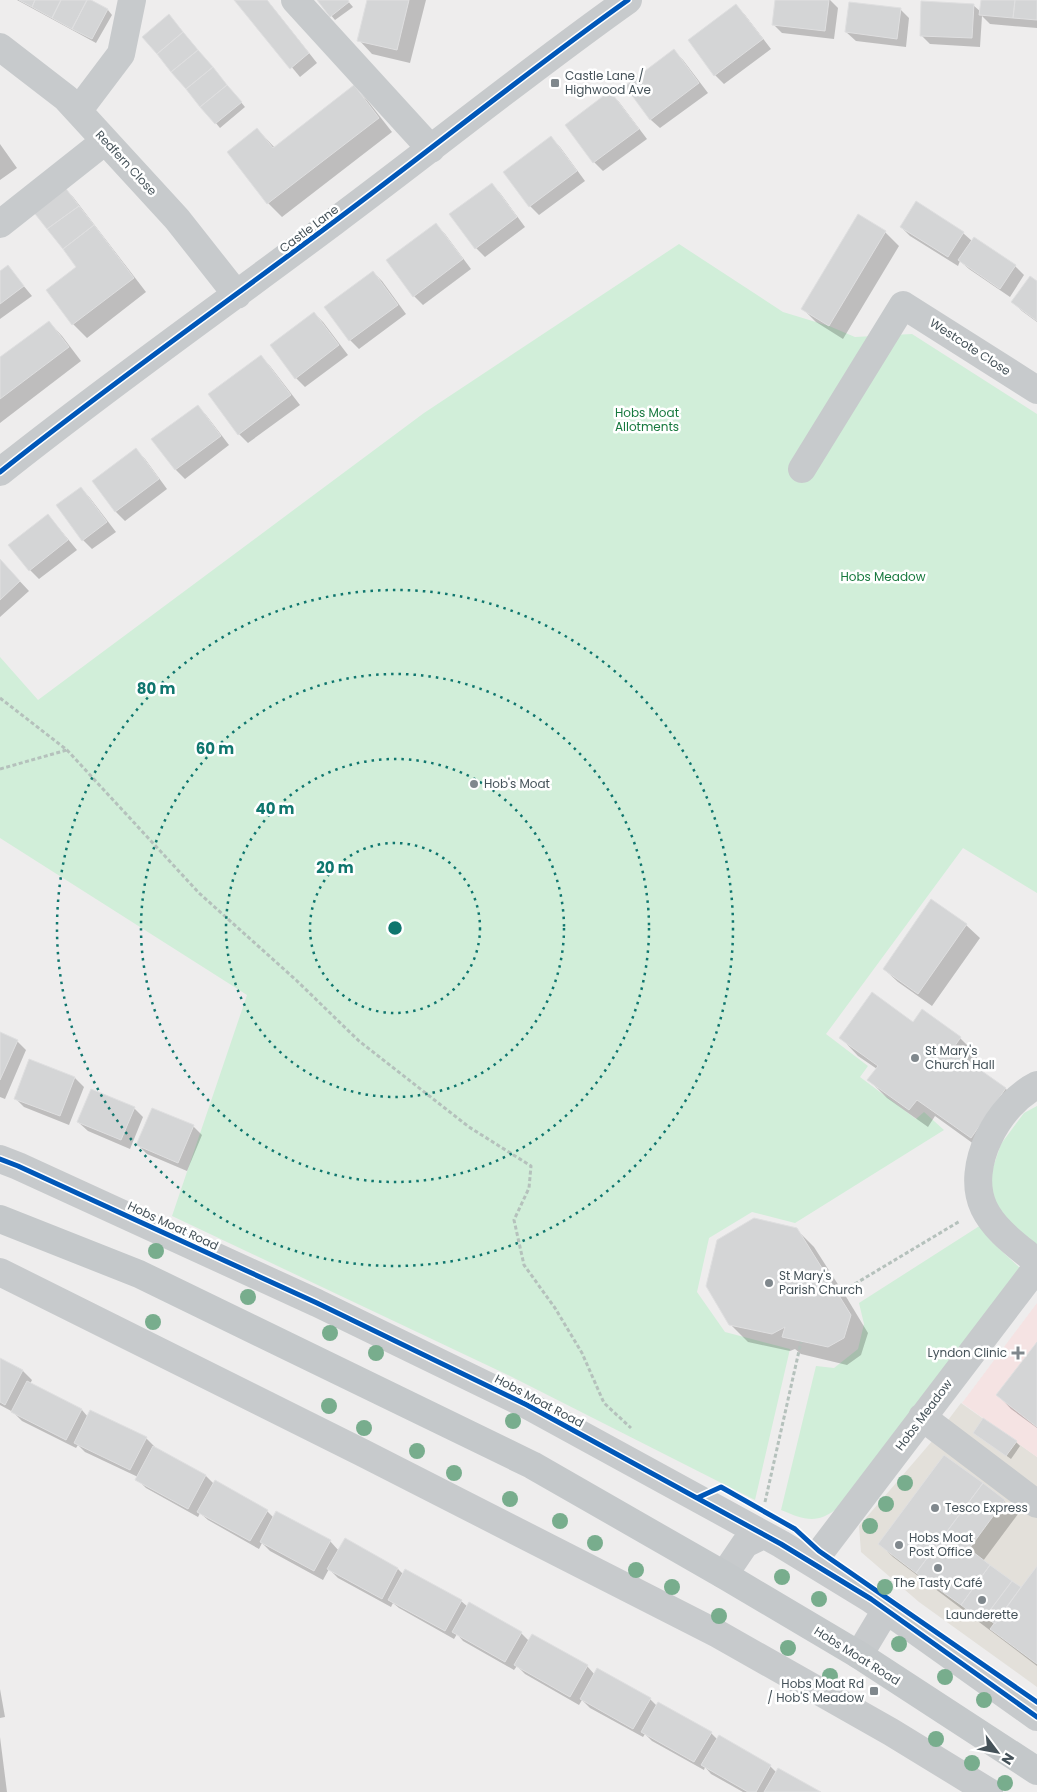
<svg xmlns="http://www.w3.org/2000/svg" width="1037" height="1792" viewBox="0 0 1037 1792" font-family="Poppins,sans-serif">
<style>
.commercial{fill:#e3e0da}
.medical{fill:#f5e3e3}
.green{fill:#d1eed9}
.shadow{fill:#0003}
.building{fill:#d4d5d6;stroke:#dfdfe0}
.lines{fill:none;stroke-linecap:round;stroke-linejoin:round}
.path{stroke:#b5c1bc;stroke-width:3;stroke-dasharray:4 2.5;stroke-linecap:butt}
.minor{stroke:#c7cacc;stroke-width:28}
.major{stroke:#c4c8ca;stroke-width:28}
.cycleway-casing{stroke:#fff;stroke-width:8}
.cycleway{stroke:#0057b8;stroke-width:5}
.tree{fill:#78ad8d}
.ring{fill:none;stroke:#0f766e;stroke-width:2.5;stroke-dasharray:2.5 5}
.poi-dot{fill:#80888d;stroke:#fff;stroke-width:2}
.labels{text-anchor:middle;stroke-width:5;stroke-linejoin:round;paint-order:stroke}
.poi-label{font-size:12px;fill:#455259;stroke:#fff;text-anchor:start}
.street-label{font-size:12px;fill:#455259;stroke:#fff}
.park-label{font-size:12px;fill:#17793e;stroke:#fff}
.centre{fill:#0f766e;stroke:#fff;stroke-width:2.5}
.ring-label{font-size:15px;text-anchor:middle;font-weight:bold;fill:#0f766e;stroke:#fff;stroke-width:5;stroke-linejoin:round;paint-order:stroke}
</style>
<rect width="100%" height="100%" fill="#eeeded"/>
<path class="commercial" d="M961 1403 1037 1457V1687L919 1602 861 1552 859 1526 933 1440Z"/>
<path class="medical" d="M1037 1303V1457L962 1403Z"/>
<path class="green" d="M679 244 783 312 829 326 855 337 912 334 1037 414V893L963 848 826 1034 868 1066 860 1077 916 1119 924 1112 944 1130 795 1223 752 1212 709 1238 697 1292 725 1332 790 1349 755 1500 512 1377 172 1216 247 995 0 838V657L38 700 424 413Z
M1037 1106V1248L998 1213 989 1179 1001 1144 1024 1113Z
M981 1225 991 1241 1020 1268 839 1507C817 1525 805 1520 781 1510L816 1366 834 1368 858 1349 864 1324 859 1303Z"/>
<path class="shadow" d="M17 0H88L108 10 112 15 96 43Z
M236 0H267L317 63 300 77Z
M318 0H347L353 7 335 20Z
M369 0H426L410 63 372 54 359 40Z
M776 0H830L838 8 834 39 782 33 773 24Z
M982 0H1037V28L990 24 982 16 980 47 930 44 921 35 973 5 981 12Z
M736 6 745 15 771 49 724 84 715 75Z
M900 9 909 18 906 47 856 41 846 32Z
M173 20 245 107 220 128 144 37Z
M674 51 683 60 708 93 660 128 651 120 627 86Z
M354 87 367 100 392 132 282 217 268 203 229 152 257 129 275 148Z
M610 93 619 102 647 139 603 171 594 162 566 125Z
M551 138 560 147 585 181 539 215 530 206Z
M0 144 17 168 0 180Z
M491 184 500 193 525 227 485 257 476 248Z
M64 188 73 197 146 292 87 338 73 324 78 267Z
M858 216 885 232 899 246 843 339 816 322 803 309Z
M436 225 445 234 471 269 423 305 414 296Z
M901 227 963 233 972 241 1015 266 1024 275 1010 297 969 269 960 261 958 266 910 236Z
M8 267 32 296 0 319V273Z
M373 272 382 281 406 314 359 349 350 340 326 307Z
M1037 283V322L1022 311 1013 302Z
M314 313 323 322 348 355 305 387 296 378Z
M49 322 62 336 81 361 0 423V359Z
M261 357 270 366 300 405 248 443 239 434 210 395Z
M197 406 206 415 229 445 185 479 176 470 153 439Z
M136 450 145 459 167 489 125 521 116 512 93 481Z
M81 488 90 498 116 532 92 549 83 540 57 506Z
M48 515 77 550 39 579 30 570Z
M0 560 29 591 0 617Z
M966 925 980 938 932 1006 898 982 884 969Z
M913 1024 960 1038 978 1056 971 1065 1006 1089 1023 1107 989 1155 935 1116 928 1127 887 1098 869 1080 877 1069 858 1056 841 1038Z
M0 1033 17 1041 26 1050 5 1099 0 1097Z
M30 1061 75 1078 84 1087 69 1125 24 1107 15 1098Z
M134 1108 143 1117 130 1149 88 1131 78 1122Z
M193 1126 202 1135 187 1171 147 1154 138 1145Z
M796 1229 814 1247 839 1286 838 1289 845 1295 868 1333 861 1355 847 1365 801 1354 795 1349 790 1351 748 1342 730 1324Z
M1037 1344V1428L1011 1409 998 1395Z
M0 1359 23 1371 32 1380 30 1384 82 1410 88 1417 146 1438 155 1447 154 1449 206 1476 214 1484 267 1511 274 1518 330 1541 339 1551 345 1540 398 1569 404 1575 461 1601 468 1607 521 1633 529 1641 587 1666 595 1675 650 1699 657 1706 711 1733 717 1739 770 1766 777 1773 818 1792H743L711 1774 705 1767 704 1770 652 1741 645 1734 643 1737 590 1708 582 1700 579 1705 525 1674 517 1666 514 1670 463 1641 457 1634 454 1639 399 1608 393 1603 391 1607 338 1578 329 1569 323 1580 270 1551 262 1543 259 1549 208 1520 200 1513 198 1517 146 1488 137 1479 138 1477 85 1452 78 1445 76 1448 22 1421 13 1412 0 1405Z
M975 1433 1016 1442 1020 1446 1011 1459Z
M1004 1501 1018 1514 983 1561 1021 1589 1037 1568V1666L893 1557 880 1544Z
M0 1689 5 1717 0 1718Z
M0 1737 7 1792H0Z"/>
<path class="building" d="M19 0H35L32 7Z
M35 0H61L52 18 32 7Z
M61 0H87L72 29 52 18Z
M87 0H91L108 9 92 39 72 29Z
M234 0H267L309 53 290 69Z
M317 0H348L349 2 330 17Z
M367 0H409L397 50 357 41Z
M775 0H829L825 31 772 25Z
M981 0H1015L1013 18 979 15Z
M1015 0H1037V20L1013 18Z
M921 1 974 4 972 38 920 36Z
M849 2 901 8 897 39 845 32Z
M736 4 763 39 714 76 688 40Z
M169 14 183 32 157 54 142 37Z
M183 32 198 50 171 72 157 54Z
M674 49 699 83 650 120 625 86Z
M198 50 213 67 186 89 171 72Z
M213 67 227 85 200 107 186 89Z
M227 85 242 102 215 124 200 107Z
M354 85 379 118 267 204 227 152 257 128 273 148Z
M610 91 639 129 593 163 565 125Z
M551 136 577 171 529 207 503 172Z
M492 183 517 217 475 249 449 214Z
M64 186 79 206 47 229 32 210Z
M916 201 964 232 948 257 900 227Z
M79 206 94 225 63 249 47 229Z
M858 214 886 231 829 326 801 309Z
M436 223 463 259 413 297 386 260Z
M94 225 134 278 72 325 46 290 76 267 63 249Z
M974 237 1016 265 1000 289 958 260Z
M8 265 24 286 0 304V271Z
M373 271 398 305 349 341 324 307Z
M1030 276 1037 281V321L1011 302Z
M314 312 339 345 295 379 270 345Z
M49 321 69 347 0 399V357Z
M261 355 291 395 238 435 208 394Z
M198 405 221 436 175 470 151 439Z
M136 448 159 479 115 512 92 481Z
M81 487 107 522 82 541 56 505Z
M48 514 68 540 29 571 8 545Z
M0 559 20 581 0 600Z
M931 899 967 924 918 994 883 969Z
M872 992 913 1022 922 1009 961 1037 952 1050 1006 1088 971 1138 917 1100 909 1110 867 1080 878 1066 839 1038Z
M0 1032 18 1040 0 1080Z
M29 1059 75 1077 60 1116 14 1099Z
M91 1089 135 1107 121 1140 77 1122Z
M152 1108 194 1125 178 1163 136 1145Z
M754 1218 797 1228 822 1268 818 1281 827 1276 851 1315 844 1338 828 1347 782 1337 785 1327 772 1334 729 1325 706 1286 717 1240Z
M1037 1342V1427L996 1395Z
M0 1358 23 1370 5 1405 0 1402Z
M27 1381 82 1409 66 1440 11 1412Z
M90 1410 147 1437 130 1470 74 1443Z
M983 1418 1017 1441 1006 1456 973 1433Z
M153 1446 206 1475 188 1509 135 1480Z
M944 1455 983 1483 916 1573 878 1544Z
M215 1480 268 1510 250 1541 197 1512Z
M983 1483 1005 1500 969 1549 990 1565 961 1605 916 1573Z
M276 1511 331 1540 314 1571 260 1542Z
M345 1538 398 1568 382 1599 327 1569Z
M990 1565 1012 1581 982 1621 961 1605Z
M1037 1566V1664L990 1629Z
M405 1569 462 1600 445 1631 388 1600Z
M1012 1581 1021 1587 995 1624 985 1617Z
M469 1602 522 1632 505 1662 452 1632Z
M532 1634 588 1665 570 1697 514 1665Z
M597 1668 651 1698 633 1729 580 1699Z
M658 1702 712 1732 694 1762 641 1732Z
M719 1735 771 1765 756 1792H748L701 1765Z
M778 1768 821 1792H764Z"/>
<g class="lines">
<path class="path" d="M0 698 67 750 199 893 296 980 359 1041 469 1127 531 1166 529 1188 514 1220 524 1265 555 1308 582 1353 604 1403 631 1428
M0 769 67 750
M838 1294 960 1221
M765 1502 801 1342"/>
<path class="minor" d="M295 0 431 149
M0 47 66 98 177 219 237 295
M78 111 121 54 132 0
M0 224 105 141
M802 469 903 305 1037 390
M0 472C109 385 223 305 335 221 433 148 528 71 628 0
M1037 1085C999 1104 964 1166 984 1208 995 1231 1018 1246 1037 1262
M0 1159 18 1166 317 1303 527 1405 781 1544 871 1599 1037 1717
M0 1272 363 1453 718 1634 891 1732 989 1792
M922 1417 1037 1504
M812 1563 1037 1267
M724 1575 745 1544 763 1535
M859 1655 886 1610"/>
<path class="major" d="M0 1219 139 1274 532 1465 724 1575 859 1655 1037 1771"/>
<g class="cycleway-casing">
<path id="cycleway" d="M0 472C109 385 223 305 335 221 433 148 528 71 628 0
M0 1159 18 1166 317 1303 527 1405 781 1544 871 1599 1037 1717
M697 1498 721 1487 795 1529 819 1551 1037 1702"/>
</g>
<use href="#cycleway" class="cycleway"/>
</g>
<g class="tree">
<circle cx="156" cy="1251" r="8"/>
<circle cx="248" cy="1297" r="8"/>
<circle cx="153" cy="1322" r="8"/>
<circle cx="330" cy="1333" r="8"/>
<circle cx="376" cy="1353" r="8"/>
<circle cx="329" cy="1406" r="8"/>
<circle cx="513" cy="1421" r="8"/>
<circle cx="364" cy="1428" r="8"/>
<circle cx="417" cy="1451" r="8"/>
<circle cx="454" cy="1473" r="8"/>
<circle cx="905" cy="1483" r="8"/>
<circle cx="510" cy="1499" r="8"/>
<circle cx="886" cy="1504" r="8"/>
<circle cx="560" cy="1521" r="8"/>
<circle cx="870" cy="1526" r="8"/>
<circle cx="595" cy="1543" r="8"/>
<circle cx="636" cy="1570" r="8"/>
<circle cx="782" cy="1577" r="8"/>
<circle cx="672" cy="1587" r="8"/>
<circle cx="885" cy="1587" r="8"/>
<circle cx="819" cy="1599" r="8"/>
<circle cx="719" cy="1616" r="8"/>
<circle cx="899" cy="1644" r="8"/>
<circle cx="788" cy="1648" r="8"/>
<circle cx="830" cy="1676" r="8"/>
<circle cx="945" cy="1677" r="8"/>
<circle cx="984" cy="1700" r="8"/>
<circle cx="936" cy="1739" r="8"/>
<circle cx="972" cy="1763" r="8"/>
<circle cx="1005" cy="1783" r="8"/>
</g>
<g class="ring">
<circle cx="395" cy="928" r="85"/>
<circle cx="395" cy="928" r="169"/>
<circle cx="395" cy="928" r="254"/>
<circle cx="395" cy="928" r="338"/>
</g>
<g class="poi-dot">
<rect x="550" y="78" width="10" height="10" rx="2.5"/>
<circle cx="474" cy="784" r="5"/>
<circle cx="915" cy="1058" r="5"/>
<circle cx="769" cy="1283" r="5"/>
<path d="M1015.5 1345.5h5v5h5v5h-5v5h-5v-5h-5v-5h5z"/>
<circle cx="935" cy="1508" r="5"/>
<circle cx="899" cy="1545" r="5"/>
<circle cx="938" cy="1568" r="5"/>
<circle cx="982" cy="1600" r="5"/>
<rect x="869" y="1686" width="10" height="10" rx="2.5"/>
</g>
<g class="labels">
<g class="poi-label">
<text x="565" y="80">Castle Lane /<tspan x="565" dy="14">Highwood Ave</tspan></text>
<text x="484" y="788">Hob's Moat</text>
<text x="925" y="1055">St Mary's<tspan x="925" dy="14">Church Hall</tspan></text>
<text x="779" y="1280">St Mary's<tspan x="779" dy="14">Parish Church</tspan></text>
<text x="1007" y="1357" text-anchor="end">Lyndon Clinic</text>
<text x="945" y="1512">Tesco Express</text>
<text x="909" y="1542">Hobs Moat<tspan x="909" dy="14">Post Office</tspan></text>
<text x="938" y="1587" text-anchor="middle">The Tasty Café</text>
<text x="982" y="1619" text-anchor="middle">Launderette</text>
<text x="864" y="1688" text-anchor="end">Hobs Moat Rd<tspan x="864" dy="14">/ Hob'S Meadow</tspan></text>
</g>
<g class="street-label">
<text transform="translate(126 163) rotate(47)" y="4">Redfern Close</text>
<text transform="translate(309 229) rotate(-37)" y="4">Castle Lane</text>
<text transform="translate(970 347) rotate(33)" y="4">Westcote Close</text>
<text transform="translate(173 1226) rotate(25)" y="4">Hobs Moat Road</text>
<text transform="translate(539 1401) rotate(28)" y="4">Hobs Moat Road</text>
<text transform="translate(924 1415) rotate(-53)" y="4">Hobs Meadow</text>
<text transform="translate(857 1656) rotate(32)" y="4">Hobs Moat Road</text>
</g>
<g class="park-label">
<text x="647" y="417">Hobs Moat<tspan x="647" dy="14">Allotments</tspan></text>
<text x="883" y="581">Hobs Meadow</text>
</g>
</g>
<circle cx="395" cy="928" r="8" class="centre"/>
<g class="ring-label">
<text x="156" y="694">80 m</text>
<text x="215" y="754">60 m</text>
<text x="275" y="814">40 m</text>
<text x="335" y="873">20 m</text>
</g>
<g transform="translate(997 1752) rotate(122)" stroke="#ffffff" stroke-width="4" paint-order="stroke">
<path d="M0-4L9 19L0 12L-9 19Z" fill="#455259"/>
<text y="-8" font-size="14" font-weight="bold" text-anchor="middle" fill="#455259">N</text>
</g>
</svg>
